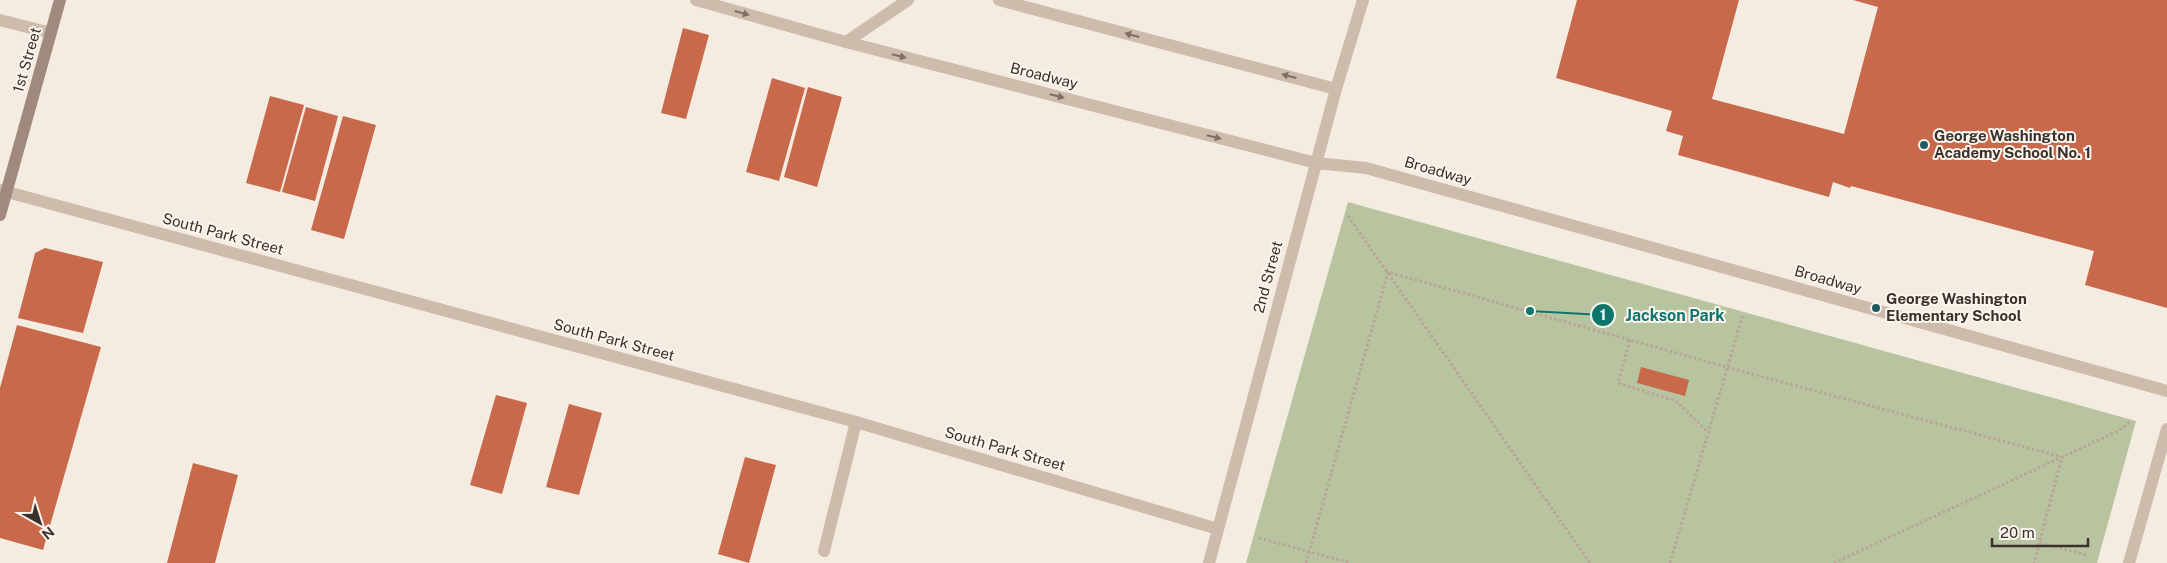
<svg xmlns="http://www.w3.org/2000/svg" width="2167" height="563" viewBox="0 0 2167 563" font-family="'Public Sans',sans-serif">
<style>
.green{fill:#b8c4a0}
.building{fill:#c8694b}
.lines{fill:none;stroke-linecap:round;stroke-linejoin:round}
.path{stroke:#b9a596;stroke-width:3;stroke-dasharray:2.5 2.5;stroke-linecap:butt}
.lane{stroke:#cdbbac;stroke-width:12}
.street{stroke:#cdbbac;stroke-width:12}
.secondary{stroke:#a18a7d;stroke-width:12}
.oneway{fill:#7d6f65}
.poi-dot{fill:#1f5a5e;stroke:#fbf5ee;stroke-width:2}
.labels{text-anchor:middle;stroke-width:4;stroke-linejoin:round;paint-order:stroke}
.street-label{font-size:15px;fill:#3b302b;stroke:#fbf5ee}
.poi-label{font-size:15px;font-weight:bold;fill:#3b302b;stroke:#fbf5ee;text-anchor:start}
.leader{fill:none;stroke:#0f766e;stroke-width:2}
.callout-dot{fill:#0f766e;stroke:#fbf5ee;stroke-width:2}
.mark-label{font-size:15px;text-anchor:middle;font-weight:bold;fill:#fff}
.callout-label{font-size:16px;text-anchor:middle;font-weight:bold;fill:#0f766e;stroke:#fbf5ee;stroke-width:4;stroke-linejoin:round;paint-order:stroke}
</style>
<rect width="100%" height="100%" fill="#f4ebe1"/>
<path class="green" d="M1348 202 2136 421 2097 563H1246Z"/>
<path class="building" d="M1577 0H1739L1712 99 1844 134 1878 7 1853 0H2167V308L2085 285 2094 251 1851 186 1850 188 1833 182 1829 197 1678 155 1683 136 1666 131 1672 111 1556 78Z
M683 28 709 35 686 119 661 113Z
M772 78 805 88 779 181 746 172Z
M808 87 842 97 817 187 784 177Z
M270 96 304 105 280 192 246 183Z
M306 107 338 116 315 201 282 192Z
M343 116 376 125 344 239 311 230Z
M45 248 103 262 83 333 18 318 35 253Z
M17 325 101 347 43 550 0 538V388Z
M1641 367 1689 380 1685 396 1637 383Z
M496 395 527 403 502 494 470 485Z
M569 404 602 413 579 495 546 487Z
M745 457 776 465 749 563 718 554Z
M193 463 238 475 215 563H167Z"/>
<g class="lines">
<path class="path" d="M1348 216 1590 563
M1630 340 1618 383 1676 401 1708 432
M1259 538 1351 563
M2040 543 2087 555
M1306 563 1388 272 1726 367 2062 457 2034 563
M1670 563 1743 314
M1834 563 2118 431 2130 422"/>
<path class="lane" d="M824 551 856 422"/>
<path class="street" d="M696 0 846 42 1316 163 1366 168 2167 391
M999 0 1336 89
M0 20 51 33
M846 42 908 0
M0 190 856 422 1218 529
M1209 563 1336 89 1363 0
M2129 563 2167 429"/>
<path class="secondary" d="M0 215 60 0"/>
</g>
<defs><path id="oneway-solid" d="M-6-.8H1V-3.2L6.5 0L1 3.2V.8H-6Z" transform="scale(1.25)"/></defs>
<g class="oneway">
<use href="#oneway-solid" transform="translate(742 13) rotate(16)"/>
<use href="#oneway-solid" transform="translate(1132 35) rotate(-165)"/>
<use href="#oneway-solid" transform="translate(899 56) rotate(14)"/>
<use href="#oneway-solid" transform="translate(1289 76) rotate(-165)"/>
<use href="#oneway-solid" transform="translate(1057 96) rotate(14)"/>
<use href="#oneway-solid" transform="translate(1214 137) rotate(14)"/>
</g>
<g class="poi-dot">
<circle cx="1924" cy="145" r="5"/>
<circle cx="1876" cy="308" r="5"/>
</g>
<g class="labels">
<g class="street-label">
<text transform="translate(27 60) rotate(-74)" y="5">1st Street</text>
<text transform="translate(1044 76) rotate(14)" y="5">Broadway</text>
<text transform="translate(1438 171) rotate(16)" y="5">Broadway</text>
<text transform="translate(223 234) rotate(15)" y="5">South Park Street</text>
<text transform="translate(1268 277) rotate(-75)" y="5">2nd Street</text>
<text transform="translate(1828 280) rotate(16)" y="5">Broadway</text>
<text transform="translate(614 340) rotate(15)" y="5">South Park Street</text>
<text transform="translate(1005 449) rotate(16)" y="5">South Park Street</text>
</g>
<g class="poi-label">
<text x="1934" y="141">George Washington<tspan x="1934" dy="17">Academy School No. 1</tspan></text>
<text x="1886" y="304">George Washington<tspan x="1886" dy="17">Elementary School</tspan></text>
</g>
</g>
<path class="leader" d="M1530 311L1603 315"/>
<g class="callout-dot">
<circle cx="1530" cy="311" r="5"/>
<circle cx="1603" cy="315" r="12"/>
</g>
<g class="mark-label">
<text x="1603" y="320">1</text>
</g>
<g class="callout-label">
<text x="1675" y="321">Jackson Park</text>
</g>
<g transform="translate(40 523) rotate(141)" stroke="#fbf5ee" stroke-width="4" paint-order="stroke">
<path d="M0-4L9 19L0 12L-9 19Z" fill="#3b302b"/>
<text y="-8" font-size="14" font-weight="bold" text-anchor="middle" fill="#3b302b">N</text>
</g>
<path d="M1992 538v8h96v-8" fill="none" stroke="#3b302b" stroke-width="2.5"/>
<text x="2000" y="538" font-size="15" fill="#3b302b" stroke="#fbf5ee" stroke-width="4" paint-order="stroke">20 m</text>
</svg>
